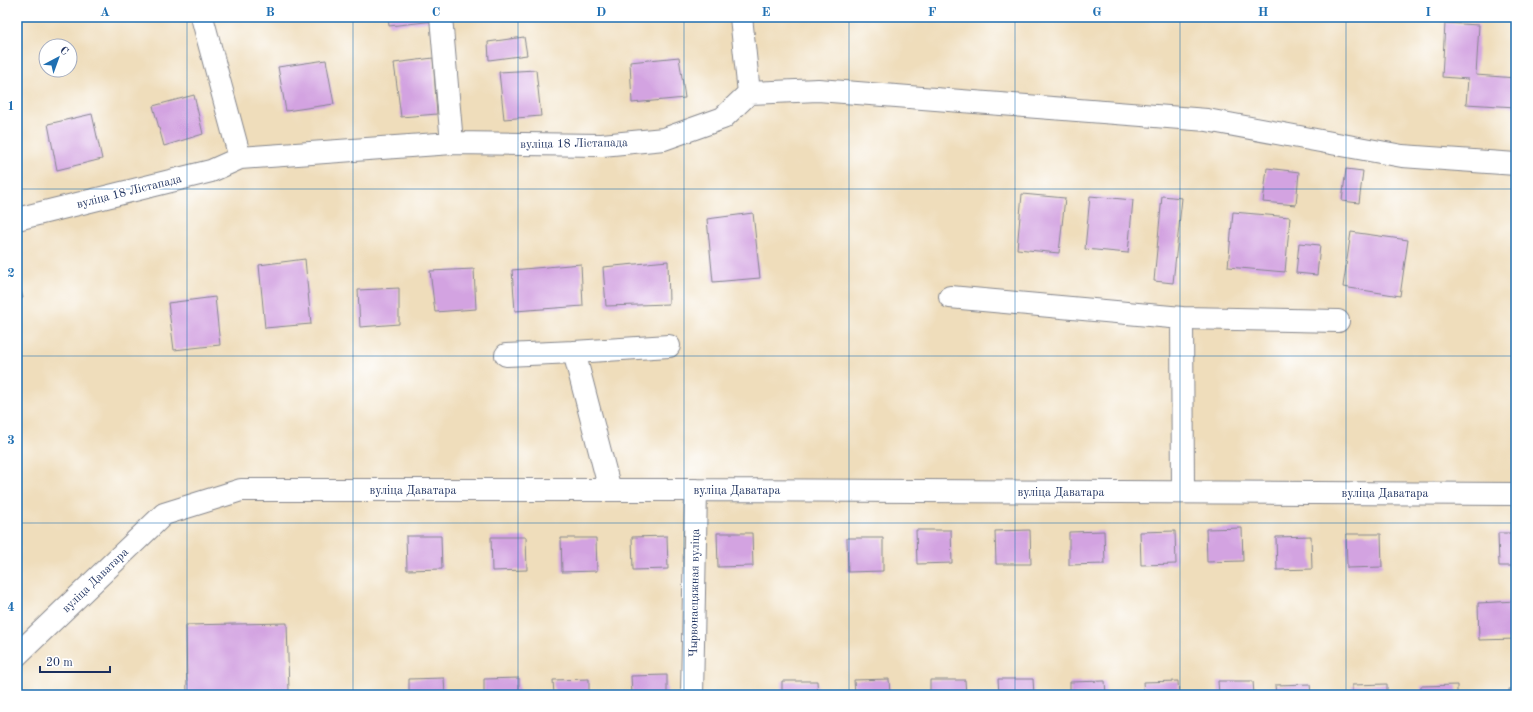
<svg xmlns="http://www.w3.org/2000/svg" width="1533" height="712" viewBox="0 0 1533 712" font-family="'Old Standard TT',serif">
<style>
.building{fill:#d3a3e1}
.lines{fill:none;stroke-linecap:round;stroke-linejoin:round}
.minor-casing{stroke:#85868c;stroke-width:24}
.minor{stroke:#fff;stroke-width:22}
.grid{fill:none;stroke:#1f6fb2;stroke-width:1;stroke-opacity:0.55}
.labels{text-anchor:middle;stroke-width:3.5;stroke-linejoin:round;paint-order:stroke}
.street-label{font-size:12px;fill:#1b2f5e;stroke:#fff}
.neatline{fill:none;stroke:#1f6fb2;stroke-width:1.5}
.grid-label{font-size:13px;text-anchor:middle;font-weight:bold;fill:#1f6fb2}
</style>
<rect width="100%" height="100%" fill="#fff"/>
<filter id="ink" filterUnits="userSpaceOnUse"><feTurbulence type="fractalNoise" baseFrequency=".025" numOctaves="2"/><feDisplacementMap in="SourceGraphic" scale="8" xChannelSelector="R" yChannelSelector="G"/><feConvolveMatrix kernelMatrix="1 2 1 2 8 2 1 2 1" color-interpolation-filters="sRGB"/></filter>
<filter id="wash" filterUnits="userSpaceOnUse"><feTurbulence type="fractalNoise" baseFrequency=".012" numOctaves="4" result="noise"/><feDisplacementMap in="SourceGraphic" scale="16" xChannelSelector="R" yChannelSelector="G"/><feGaussianBlur stdDeviation="0.9" result="paint"/><feColorMatrix in="noise" values="0 0 0 0 0 0 0 0 0 0 0 0 0 0 0 0 0 1.4 0 .05"/><feComposite in="paint" operator="in"/></filter>
<g filter="url(#wash)">
<rect width="100%" height="100%" fill="#efddbb"/>
<g id="blocks">
<path class="building" d="M388 17H435V21L389 26Z
M1445 23 1479 25 1476 75 1516 78V107L1466 104 1468 79 1442 77Z
M524 37 527 55 489 60 488 42Z
M679 57 685 98 632 103 630 62Z
M433 58 437 114 401 117 394 63Z
M326 60 334 104 286 111 278 67Z
M536 70 541 116 504 119 499 72Z
M194 95 203 134 164 146 153 106Z
M92 114 102 159 57 170 48 124Z
M1267 168 1299 172 1296 205 1263 202Z
M1346 169 1363 171 1359 203 1342 201Z
M1022 194 1065 198 1059 253 1017 249Z
M1090 196 1133 200 1128 253 1085 249Z
M1162 196 1182 198 1173 283 1154 281Z
M1233 212 1290 217 1285 272 1228 267Z
M753 213 760 278 713 282 707 219Z
M1351 232 1408 240 1400 296 1343 287Z
M1299 243 1320 245 1317 275 1296 273Z
M305 259 311 324 265 328 259 265Z
M668 261 669 304 606 306 603 267Z
M581 264 583 306 515 311 512 270Z
M474 269 476 309 435 312 430 271Z
M17 277 23 298 17 299Z
M399 288V324L360 327 358 290Z
M215 297 220 345 174 350 168 303Z
M1242 528 1243 561 1207 562 1206 529Z
M916 530H951L952 563 917 564Z
M1030 530 1031 564H996L995 531Z
M1104 531 1105 564 1069 565V532Z
M1175 531 1176 564 1141 565 1140 532Z
M717 533H752L753 566 718 567Z
M1498 533H1516V566H1499Z
M1346 534H1381L1382 567 1347 568Z
M406 536H441L442 569 407 570Z
M667 536 668 569 633 570 632 537Z
M1311 536 1312 569 1277 570 1276 537Z
M491 537H526L527 570 492 571Z
M561 538H596L597 571 562 572Z
M847 538H883V571L848 572Z
M1516 601V639L1479 640 1478 603Z
M287 623 289 691 187 693 186 625Z
M667 675V695H632L631 676Z
M444 678 445 695H409V679Z
M519 678V695H484V679Z
M589 679V695H554L553 680Z
M889 679 890 695H855L854 680Z
M998 679H1033L1034 695H999Z
M930 680H965L966 695H930Z
M782 681H817L818 695H782Z
M1105 681 1106 695H1070V682Z
M1178 681 1179 695H1144L1143 682Z
M1218 681H1253L1254 695H1219Z
M1310 684 1311 695H1276L1275 685Z
M1387 684V695H1352V685Z
M1457 685V695H1421V686Z
M1509 689H1516V695H1509Z"/>
</g>
</g>
<g filter="url(#ink)">
<use href="#blocks" fill-opacity="0" stroke="#85868c" stroke-width="1"/>
<g class="lines">
<g class="minor-casing">
<path id="minor" d="M202 17 240 158
M441 17 452 143
M741 17 749 93
M749 93 818 90 1207 120 1402 156 1516 164
M17 219 211 171 240 158 452 143 602 145 664 139 723 118 749 93
M950 297 1182 318
M574 352 669 346
M506 355 574 352 610 490
M1183 492 1182 318 1338 321
M17 655 164 514 241 490H696L1516 494
M692 695 696 490"/>
</g>
<use href="#minor" class="minor"/>
</g>
</g>
<path class="grid" d="M187 17V695M353 17V695M518 17V695M684 17V695M849 17V695M1015 17V695M1180 17V695M1346 17V695M17 189H1516M17 356H1516M17 523H1516"/>
<g class="labels">
<g class="street-label">
<text transform="translate(574 143) rotate(-1)" y="4">вуліца 18 Лістапада</text>
<text transform="translate(129 191) rotate(-14)" y="4">вуліца 18 Лістапада</text>
<text x="413" y="494">вуліца Даватара</text>
<text x="737" y="494">вуліца Даватара</text>
<text x="1061" y="496">вуліца Даватара</text>
<text x="1385" y="497">вуліца Даватара</text>
<text transform="translate(95 580) rotate(-44)" y="4">вуліца Даватара</text>
<text transform="translate(694 593) rotate(-89)" y="4">Чырвонасцяжная вуліца</text>
</g>
</g>
<rect width="1533" height="712" fill="none" stroke="#fff" stroke-width="44"/>
<g transform="translate(58 58) rotate(41)"><circle r="19" fill="#ffffff" stroke="#a4acbf"/>
<path d="M0-3L7 15L0 10L-7 15Z" fill="#1f6fb2"/>
<text y="-6" font-size="11" font-weight="bold" text-anchor="middle" fill="#1b2f5e">С</text>
</g>
<path d="M40 666v6h70v-6" fill="none" stroke="#1b2f5e" stroke-width="2"/>
<text x="46" y="666" font-size="12" fill="#1b2f5e" stroke="#ffffff" stroke-width="3" paint-order="stroke">20 m</text>
<rect x="22" y="22" width="1489" height="668" class="neatline"/>
<g class="grid-label">
<text x="105" y="16">A</text>
<text x="270" y="16">B</text>
<text x="436" y="16">C</text>
<text x="601" y="16">D</text>
<text x="766" y="16">E</text>
<text x="932" y="16">F</text>
<text x="1097" y="16">G</text>
<text x="1263" y="16">H</text>
<text x="1428" y="16">I</text>
<text x="11" y="110">1</text>
<text x="11" y="277">2</text>
<text x="11" y="444">3</text>
<text x="11" y="611">4</text>
</g>
</svg>
